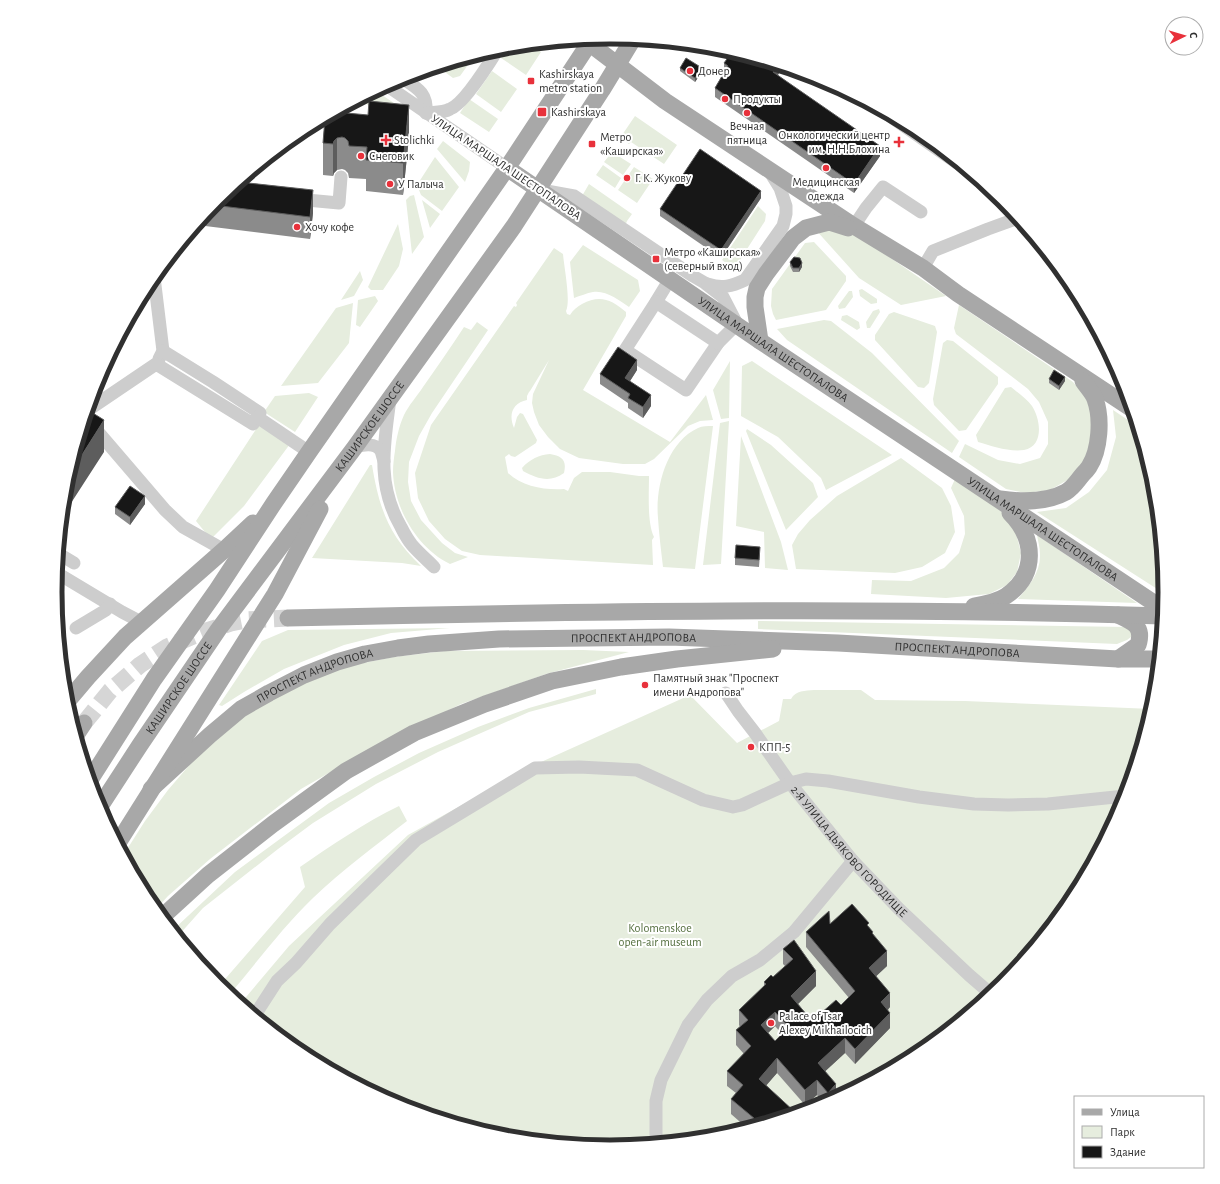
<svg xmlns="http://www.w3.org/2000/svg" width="1220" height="1184" viewBox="0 0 1220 1184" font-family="'Alegreya Sans',sans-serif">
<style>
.green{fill:#e6edde}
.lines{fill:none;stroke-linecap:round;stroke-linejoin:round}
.major-tunnel{stroke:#d6d6d6;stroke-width:17;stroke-dasharray:17 8;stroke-linecap:butt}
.minor{stroke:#cdcdcd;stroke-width:13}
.major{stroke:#a8a8a8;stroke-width:17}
.wall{fill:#8b8b8b;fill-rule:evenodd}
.shaded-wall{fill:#5d5d5d}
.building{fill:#171717;stroke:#5d5d5d;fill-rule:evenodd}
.poi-dot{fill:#e8313b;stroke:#fff;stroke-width:1.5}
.labels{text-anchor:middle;stroke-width:4;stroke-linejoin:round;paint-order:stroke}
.poi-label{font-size:12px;fill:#303030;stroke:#fff;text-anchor:start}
.street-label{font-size:12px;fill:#303030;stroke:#fff}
.park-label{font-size:12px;fill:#526d3c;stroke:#fff}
.rim{fill:none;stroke:#303030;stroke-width:5}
</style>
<rect width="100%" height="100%" fill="#fff"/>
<path class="green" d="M530 45 541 52 526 75 501 58 509 47Z
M471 57 473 58 460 76 453 78 438 67Z
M492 71 517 89 501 112 476 94Z
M376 91 397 105 370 107 361 99Z
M469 99 498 119 489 132 460 113Z
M635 116 677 145 664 164 631 142 629 144 620 138Z
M443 141 470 162 469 171 465 182 437 149Z
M612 152 631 164 623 175 604 162Z
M435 157 459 187 442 211 421 195 417 185Z
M603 165 621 178 615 188 596 175Z
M634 167 653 179 637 203 618 190Z
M589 184 632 214 627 221 625 226 582 196Z
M414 195 424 237 412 254 406 200 410 196Z
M422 200 440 214 430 228Z
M758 206 766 214 765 221 740 260 733 264 726 263 722 260Z
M398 224 403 249 399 266 383 290H371L368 287Z
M829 227 860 237 946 296 901 305 859 278 815 229Z
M814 242 846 276V281L826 310 776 320 773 314 771 306 772 289 805 243Z
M583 245 638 280 640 291 629 307C619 300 606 290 593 292 587 293 580 296 574 298L570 262Z
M554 248 563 254C564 267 571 301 566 311L567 314 570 315C573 310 577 307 582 304 600 294 612 300 626 312V316L583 390 670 442 706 395 713 420 700 421 688 426 654 459 645 464H623L579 458 560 449 548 437 539 425 534 412 532 403 533 394 549 360 530 391 529 392 527 396V400C513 403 508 414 514 428L517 417 520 413 523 414 537 440 536 443 515 457 511 456 509 454 505 457 508 473C523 487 544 490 564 489L568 491 574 478 582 472H610L639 476H649C649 493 647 523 654 537L652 540 653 565 480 555 462 551 445 539 429 521 418 498 415 473 431 425 514 306 516 307 517 305 516 303Z
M360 271 363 280 354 296 341 300Z
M862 289 877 299V303L871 304 860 296 859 290Z
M849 291H852L853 297 845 308 839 309 838 306Z
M375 296 378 301 360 327 356 325 358 300Z
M353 303 349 343 318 383 281 386 336 308Z
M959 305 1073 382 1085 396 1092 413 1094 433 1084 465 1071 478 1050 490 1025 493 1006 489 959 457 965 444 998 460 1020 464 1040 458 1048 444V422L1039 402 1028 389 956 334 954 328Z
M879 309 880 312 870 328H867L866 322 873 311Z
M894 312 935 326 937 332 929 383 924 388 918 387 875 340V335L889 314Z
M847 315 859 322 860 328 857 330 841 320 842 316Z
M824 320 831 321 872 353 959 441 952 453 787 340 777 329Z
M477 322 488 330 432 413 419 436 409 462 408 482 411 501 421 520 442 543 455 553 468 557 450 564C417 548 394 508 393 472 393 465 394 457 395 451 396 439 399 426 404 415 409 405 417 396 423 387 437 367 451 347 464 327L471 330Z
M947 340 953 341 998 377V384L966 430 959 431 934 405 933 399 943 343Z
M730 361 729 418 721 419 713 390Z
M752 361 892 455 826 490 821 478 778 437 741 416 742 366Z
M1011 387C1018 393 1027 399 1032 406 1041 420 1044 446 1024 450 1008 452 992 446 978 442L976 435 1005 388Z
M309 393 318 397 295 432 264 412 275 396Z
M1113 410 1137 426 1154 484 1165 594 1037 512 1066 508 1089 492 1107 470 1116 437Z
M729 421 721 564 703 565 720 423Z
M260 423 290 444 244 506 213 537H209L196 521Z
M713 426 695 569 663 567C661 550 659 534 658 518 655 487 667 442 698 428 702 426 708 426 713 426Z
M747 429 771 445 813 483 818 497 786 530 746 431Z
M741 436 781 542 788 570 765 568 764 532 736 526Z
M550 454C562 456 567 460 564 473 550 483 538 479 523 471L522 468C530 459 539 455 550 454Z
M901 458 942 488 951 506 955 532 945 553 922 567 895 573 796 569 792 545 798 534 810 520 837 496Z
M370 465H372C379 507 388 535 421 566L402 563 312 558Z
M955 479 1000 510 1015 529 1021 553 1017 572 1007 585 989 594 946 598 871 594 872 580 911 581 944 568 959 553 965 534 964 516 951 488Z
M1037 535 1137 603 1018 599C1029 586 1041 572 1040 554 1040 548 1038 541 1037 535Z
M758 621 1127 627 1131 629V637L1127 640 1117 644 758 629Z
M450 628 391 633 344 645 284 669 244 692 222 706 219 705 262 641 288 630Z
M583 650 629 652 546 674 461 704 367 751 301 789 210 859 168 896 156 909 148 900 124 854 145 821 168 790 192 762 253 708 318 676 358 664 394 657 445 651Z
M596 689V694L529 712 438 752 376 784 313 823 278 849 203 908 178 936 173 930 235 872 329 803 374 777 419 753 478 727 529 708Z
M814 690H861L875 700 965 701 1152 709 1123 805 1071 901 1002 985 918 1054 822 1105 718 1136 610 1147 502 1136 397 1105 301 1053 241 1003 289 946 408 835 530 767 690 695 737 743 779 721 783 699H791C796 690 805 691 814 690Z
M399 806 407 821C375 846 342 870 313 898 283 927 257 962 230 994L219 986 305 887 300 867C332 845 364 823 399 806Z"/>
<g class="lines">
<path class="major-tunnel" d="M84 723 110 691 140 665 167 647 203 632 231 623 246 620 288 618"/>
<g class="minor">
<path d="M402 78C417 88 428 93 426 113"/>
<path d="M386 85 507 168"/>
<path d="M884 112 967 170"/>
<path d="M426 113C434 112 443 113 450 109 464 104 490 62 498 49"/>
<path d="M541 190 574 196 693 276 705 283 723 297 737 324 718 343 686 390 625 350 656 302 670 279"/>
<path d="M296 199 339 203 341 177"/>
<path d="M854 226 866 208 883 187 921 212"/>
<path d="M923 268 933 251 988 229 1018 218"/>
<path d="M154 277 163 351 159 359"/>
<path d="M708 284C722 289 732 286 745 280L783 226 786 214V206L780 188 770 172"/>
<path d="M656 302 718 343"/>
<path d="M163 351 213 382 260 413"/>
<path d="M390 399C384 445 376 484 401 527 404 533 408 540 412 545 419 553 427 560 434 567"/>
<path d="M88 410 156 364 253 424"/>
<path d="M257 417 309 452"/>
<path d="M93 426 165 510 183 527 224 550"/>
<path d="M355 447C363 445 375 442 381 451 382 454 383 458 384 461"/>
<path d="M59 554 74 563"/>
<path d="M57 573 122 612 141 622"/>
<path d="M76 628 106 610 110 604"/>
<path id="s1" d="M726 693 738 711 755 733 790 783 853 861 899 909 969 975 991 994"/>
<path d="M255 1015 277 981 296 963 330 924 416 840 535 768 579 767 637 770 703 800 733 807 742 805 790 783 806 779 828 781 919 797 974 804 1008 805 1048 804 1125 796"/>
<path d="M656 1142V1101L661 1080 688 1025 707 1000 732 976 760 960 794 932 853 861"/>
</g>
<g class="major">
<path d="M589 43 665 101 854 226 923 268 958 294 1132 409"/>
<path id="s2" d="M507 168 760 341 1163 609"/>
<path d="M760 341 755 307V297L757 288 766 274 793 238 806 228 829 222 848 228"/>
<path d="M1000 499C1022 502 1046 503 1066 492 1074 487 1077 481 1083 474 1085 472 1087 470 1089 467 1100 450 1102 418 1095 399 1093 393 1087 387 1083 381"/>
<path d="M974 606C985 604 997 602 1006 596 1038 574 1035 538 1010 513"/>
<path d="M1118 615C1133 622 1144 626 1138 645L1118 659"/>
<path d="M288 618C580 611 871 607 1163 616"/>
<path d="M66 703 88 677 125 637 224 550 253 523"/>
<path d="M76 735 84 723"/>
<path d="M90 780 154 679 217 590 274 503 309 452 507 168 592 39"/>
<path id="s3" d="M151 789 210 735 241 709 269 693 304 675 337 662 365 654 398 648 429 644 499 639 669 637 838 643 1118 659H1158"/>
<path id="s4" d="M99 808 140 745 218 630 355 447 514 226 602 90 633 39"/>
<path d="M118 843 275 594 320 509"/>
<path d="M162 917 208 875 273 824 346 771 414 733 485 704 552 681 621 667 677 659 773 649"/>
</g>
</g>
<path class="wall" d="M724 63 783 67 778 75 880 156 854 193 715 97V88L724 72Z
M680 68 702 72 695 82 680 71Z
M325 118 409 137 403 195 366 191V179L349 178 348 173 345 170 342 169 337 170 334 173 333 176 323 175V143Z
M761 198 721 258 660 216V209Z
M218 199 313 213 310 239 197 225Z
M790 262 802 267 799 272H793L790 266Z
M637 370 630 381 651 406 643 418 628 408V403L600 384V374Z
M1049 379 1065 381 1059 390 1049 383Z
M145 504 130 525 115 514V507Z
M760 554 759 567 735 565V558Z
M830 924 869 927 873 935 887 966 876 976 890 1007 888 1010 890 1028 855 1064 845 1053 825 1071 836 1097 824 1104 817 1095 805 1105 777 1073 766 1085 796 1113 747 1128 731 1114V1099L736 1093 727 1086V1071L744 1054 736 1045V1030L740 1027 739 1025V1010L764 986V982L773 977 785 966 783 964V949L794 940 816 986 798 1004 812 1021 841 1005 849 998 806 947V932ZM775 1026 782 1034 775 1041 768 1033Z"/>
<path class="shaded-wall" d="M778 66 783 67 773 82V72Z
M702 68V72L695 82V78Z
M409 105V137L403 195V163Z
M337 138V170L334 173 333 176V144L334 141Z
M880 146V156L854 193V184Z
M313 190V213L310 239V217Z
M761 191V198L721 258V250Z
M802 263V267L799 272V268Z
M637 360V370L625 389V378Z
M1065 377V381L1059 390V386Z
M651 395V406L643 418V407Z
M104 420V452L62 517 66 484 68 477Z
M145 496V504L130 525V517Z
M887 951V966L869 983V968Z
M816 971V986L791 1011V996Z
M890 993V1007L881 1017V1002Z
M775 1012V1026L761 1040V1025Z
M890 1013V1028L855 1064V1049Z
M845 1038V1053L818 1078V1063Z
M777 1058V1073L759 1094V1079Z
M817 1080V1095L805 1105V1090Z
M836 1084V1097L828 1102V1093Z"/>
<path class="building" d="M732 52 778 66 773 72 880 146 854 184 715 88 728 66 724 63Z
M686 58 702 68 695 78 680 68Z
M369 101 409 105 403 163 366 160 367 147 349 146 348 141 345 138 342 137 337 138 334 141 333 144 323 143 325 118 336 112 368 115Z
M700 149 761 191 721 250 660 209Z
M239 182 313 190 310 217 213 205 218 199Z
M794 257 800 258 802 263 799 268H793L790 262Z
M618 347 637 360 625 378 651 395 643 407 628 398 630 394 600 374Z
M1054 370 1065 377 1059 386 1049 379Z
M88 410 104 420 68 477Z
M130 486 145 496 130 517 115 507Z
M736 545 760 547 759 560 735 558Z
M852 904 869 923 867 925 873 932 872 933 887 951 869 968 890 993 881 1002 890 1013 855 1049 845 1038 818 1063 836 1084 828 1093 817 1080 805 1090 777 1058 759 1079 796 1113 752 1126 750 1124 755 1119 731 1099 743 1085 727 1071 751 1046 736 1030 748 1020 739 1010 766 984 764 982 771 975 773 977 793 959 783 949 794 940 816 971 791 996 812 1021 836 1000 841 1005 855 991 806 932 829 911 830 924ZM775 1012 789 1027 775 1041 761 1025Z"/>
<g class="poi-dot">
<circle cx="690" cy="71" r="4"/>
<rect x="527" y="77" width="8" height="8" rx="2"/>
<circle cx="725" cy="99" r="4"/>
<rect x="537" y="107" width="10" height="10" rx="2"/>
<circle cx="747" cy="113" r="4"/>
<path d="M384 134h4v4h4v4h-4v4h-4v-4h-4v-4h4z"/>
<path d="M897 136h4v4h4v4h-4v4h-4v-4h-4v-4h4z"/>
<rect x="588" y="140" width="8" height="8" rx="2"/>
<circle cx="361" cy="156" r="4"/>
<circle cx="826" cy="168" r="4"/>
<circle cx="627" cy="178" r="4"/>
<circle cx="390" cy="184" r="4"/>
<circle cx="297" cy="227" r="4"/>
<rect x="652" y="255" width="8" height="8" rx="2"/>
<circle cx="645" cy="685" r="4"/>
<circle cx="751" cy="747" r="4"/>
<circle cx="771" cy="1023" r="4"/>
</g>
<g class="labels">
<g class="poi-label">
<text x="698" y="75">Донер</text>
<text x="539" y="78">Kashirskaya<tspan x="539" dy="14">metro station</tspan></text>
<text x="733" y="103">Продукты</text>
<text x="551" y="116">Kashirskaya</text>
<text x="747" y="130" text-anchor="middle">Вечная<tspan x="747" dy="14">пятница</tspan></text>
<text x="890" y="139" text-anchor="end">Онкологический центр<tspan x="890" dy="14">им. Н.Н.Блохина</tspan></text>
<text x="600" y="141">Метро<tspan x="600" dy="14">«Каширская»</tspan></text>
<text x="394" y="144">Stolichki</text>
<text x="369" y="160">Снеговик</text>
<text x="635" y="182">Г. К. Жукову</text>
<text x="826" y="186" text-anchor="middle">Медицинская<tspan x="826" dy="14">одежда</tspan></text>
<text x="398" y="188">У Палыча</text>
<text x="305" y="231">Хочу кофе</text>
<text x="664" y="256">Метро «Каширская»<tspan x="664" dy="14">(северный вход)</tspan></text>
<text x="653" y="682">Памятный знак "Проспект<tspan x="653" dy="14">имени Андропова"</tspan></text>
<text x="759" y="751">КПП-5</text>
<text x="779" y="1020">Palace of Tsar<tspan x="779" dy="14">Alexey Mikhailocich</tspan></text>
</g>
<g class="street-label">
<text transform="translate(506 167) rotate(34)" y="4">УЛИЦА МАРШАЛА ШЕСТОПАЛОВА</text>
<text dy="4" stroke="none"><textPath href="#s2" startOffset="322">УЛИЦА МАРШАЛА ШЕСТОПАЛОВА</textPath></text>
<text dy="4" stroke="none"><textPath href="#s4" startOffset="468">КАШИРСКОЕ ШОССЕ</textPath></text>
<text dy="4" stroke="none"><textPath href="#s2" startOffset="646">УЛИЦА МАРШАЛА ШЕСТОПАЛОВА</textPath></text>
<text dy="4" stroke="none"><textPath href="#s3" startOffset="526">ПРОСПЕКТ АНДРОПОВА</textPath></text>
<text dy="4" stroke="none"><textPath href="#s3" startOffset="850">ПРОСПЕКТ АНДРОПОВА</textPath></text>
<text dy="4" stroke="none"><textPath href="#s3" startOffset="202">ПРОСПЕКТ АНДРОПОВА</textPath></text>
<text dy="4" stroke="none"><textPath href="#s4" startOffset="144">КАШИРСКОЕ ШОССЕ</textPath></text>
<text dy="4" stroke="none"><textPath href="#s1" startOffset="201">2-Я УЛИЦА ДЬЯКОВО ГОРОДИЩЕ</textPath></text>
</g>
<g class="park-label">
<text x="660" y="932">Kolomenskoe<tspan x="660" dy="14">open-air museum</tspan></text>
</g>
</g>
<path d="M0 0H1220V1184H0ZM62 592a548 548 0 1 1 1096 0a548 548 0 1 1-1096 0Z" fill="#fff" fill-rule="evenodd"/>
<path class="rim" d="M62 592a548 548 0 1 1 1096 0a548 548 0 1 1-1096 0Z"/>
<rect x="1074" y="1096" width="130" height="72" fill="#ffffff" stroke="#acacac"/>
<rect x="1082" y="1109" width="20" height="6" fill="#a8a8a8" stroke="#acacac"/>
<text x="1110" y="1116" font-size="12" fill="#303030">Улица</text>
<rect x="1082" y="1126" width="20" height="12" fill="#e6edde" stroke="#acacac"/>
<text x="1110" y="1136" font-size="12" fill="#303030">Парк</text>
<rect x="1082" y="1146" width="20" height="12" fill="#171717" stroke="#acacac"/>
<text x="1110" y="1156" font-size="12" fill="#303030">Здание</text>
<g transform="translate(1184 36) rotate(85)"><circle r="19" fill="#ffffff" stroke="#acacac"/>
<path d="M0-3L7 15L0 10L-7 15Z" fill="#e8313b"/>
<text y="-6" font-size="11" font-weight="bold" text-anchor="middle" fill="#303030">С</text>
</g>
</svg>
